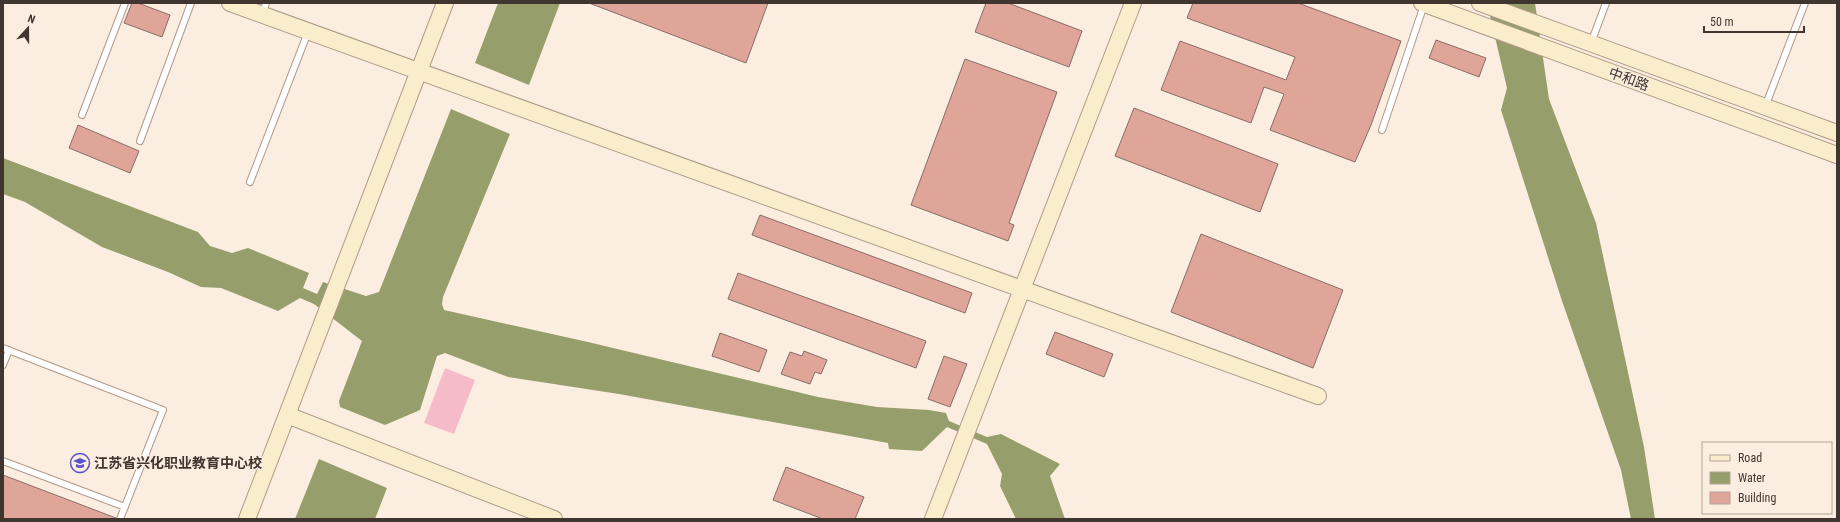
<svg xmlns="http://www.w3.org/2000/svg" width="1840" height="522" viewBox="0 0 1840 522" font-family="'Roboto Condensed','Noto Sans SC',sans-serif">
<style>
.green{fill:#f6bbc8}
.water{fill:#969f6c}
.building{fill:#dfa599;stroke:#896d67}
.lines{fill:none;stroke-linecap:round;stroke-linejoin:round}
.lane-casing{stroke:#b19a88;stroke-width:8}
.secondary-casing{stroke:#b19a88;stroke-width:18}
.lane{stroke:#fff;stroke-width:6}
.secondary{stroke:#faedcb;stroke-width:16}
.labels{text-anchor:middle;stroke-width:3;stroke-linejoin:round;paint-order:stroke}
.street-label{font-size:14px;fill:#40362f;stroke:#fcede1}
.poi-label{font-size:14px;font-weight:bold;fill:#40362f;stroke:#fcede1;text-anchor:start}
</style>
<rect width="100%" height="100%" fill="#fcede1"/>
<path class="green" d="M445 368 475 380 454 434 424 423Z"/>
<path class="water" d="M498 3H560L529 85 475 63Z
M1487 3H1535L1549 99 1596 223 1644 447 1655 519H1631L1621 470 1562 301 1501 110 1507 88Z
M451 109 510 134 443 297 442 304 444 310 588 342 818 397 877 407 929 410 946 413 949 421 987 437 1001 434 1060 464 1050 476 1065 519H1016L1000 486 1002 474 987 444 947 427 922 451 889 449 888 443 619 394 508 377 445 353 437 356 420 410 385 425 340 407 339 401 362 341 314 304 300 298 278 311 221 288 201 287 168 272 102 247 25 202 3 194V158L198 232 210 246 232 253 248 248 309 273 303 288 317 294 323 282 366 296 379 292Z
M319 459 387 488 375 519H295Z"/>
<path class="building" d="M132 3H138L170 15 162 37 124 23Z
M589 3H768L746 63Z
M986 3H1008L1082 31 1069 67 975 32Z
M1193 3H1298L1401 41 1371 125 1355 162 1270 130 1284 94 1264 87 1251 123 1161 90 1180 41 1286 80 1295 57 1187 18Z
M1436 40 1486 58 1479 77 1429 58Z
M965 59 1057 92 1009 223 1014 225 1008 241 911 205Z
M1134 108 1278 164 1260 212 1115 156Z
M78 125 139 151 130 173 69 148Z
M760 215 972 293 965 313 752 235Z
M1201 234 1343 290 1313 368 1171 312Z
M738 273 926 341 916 368 728 299Z
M1055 332 1113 354 1104 377 1046 354Z
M720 333 767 350 759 372 712 356Z
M804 351 827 360 821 374 815 372 810 384 781 374 790 352 802 356Z
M944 356 967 364 950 407 928 399Z
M786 467 864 497 855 519H823L773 500Z
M3 475 116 518 115 519H3Z"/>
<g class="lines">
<g class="lane-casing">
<path id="lane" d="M262 15 266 3
M1591 43 1606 3
M1765 107 1805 3
M82 115 125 3
M1382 130 1424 5
M140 141 191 3
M250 182 308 32
M3 348 163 410 120 519
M3 365 9 350
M3 461 125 507"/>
</g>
<g class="secondary-casing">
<path id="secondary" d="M230 3 1318 396
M1422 3 1837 155
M1480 3 1837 133
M287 415 554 519
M247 519 445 3
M933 519 1133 3"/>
</g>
<use href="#lane" class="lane"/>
<use href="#secondary" class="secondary"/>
</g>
<defs>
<g id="school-ring" transform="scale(1)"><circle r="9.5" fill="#fcede1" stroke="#5853cb" stroke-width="1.5"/><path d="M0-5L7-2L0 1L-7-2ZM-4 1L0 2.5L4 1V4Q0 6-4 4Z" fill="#5853cb"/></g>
</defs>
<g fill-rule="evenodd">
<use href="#school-ring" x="80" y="463"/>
</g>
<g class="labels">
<g class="street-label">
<text transform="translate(1629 79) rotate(20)" y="5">中和路</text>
</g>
<g class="poi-label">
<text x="94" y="468">江苏省兴化职业教育中心校</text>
</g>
</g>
<rect width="1840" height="522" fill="none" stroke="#40362f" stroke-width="8"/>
<rect x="1702" y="442" width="130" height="72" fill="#fcede1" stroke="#b1a49a"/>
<rect x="1710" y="455" width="20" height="6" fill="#faedcb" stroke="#b1a49a"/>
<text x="1738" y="462" font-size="12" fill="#40362f">Road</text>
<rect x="1710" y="472" width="20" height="12" fill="#969f6c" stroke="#b1a49a"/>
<text x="1738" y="482" font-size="12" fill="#40362f">Water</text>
<rect x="1710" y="492" width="20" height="12" fill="#dfa599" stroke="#b1a49a"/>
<text x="1738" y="502" font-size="12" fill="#40362f">Building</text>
<g transform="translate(28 28) rotate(21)" stroke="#fcede1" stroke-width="3" paint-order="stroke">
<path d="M0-3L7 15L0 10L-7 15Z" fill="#40362f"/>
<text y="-6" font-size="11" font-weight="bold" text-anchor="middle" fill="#40362f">N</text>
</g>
<path d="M1704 26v6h100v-6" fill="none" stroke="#40362f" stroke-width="2"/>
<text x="1710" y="26" font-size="12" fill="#40362f" stroke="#fcede1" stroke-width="3" paint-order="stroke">50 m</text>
</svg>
